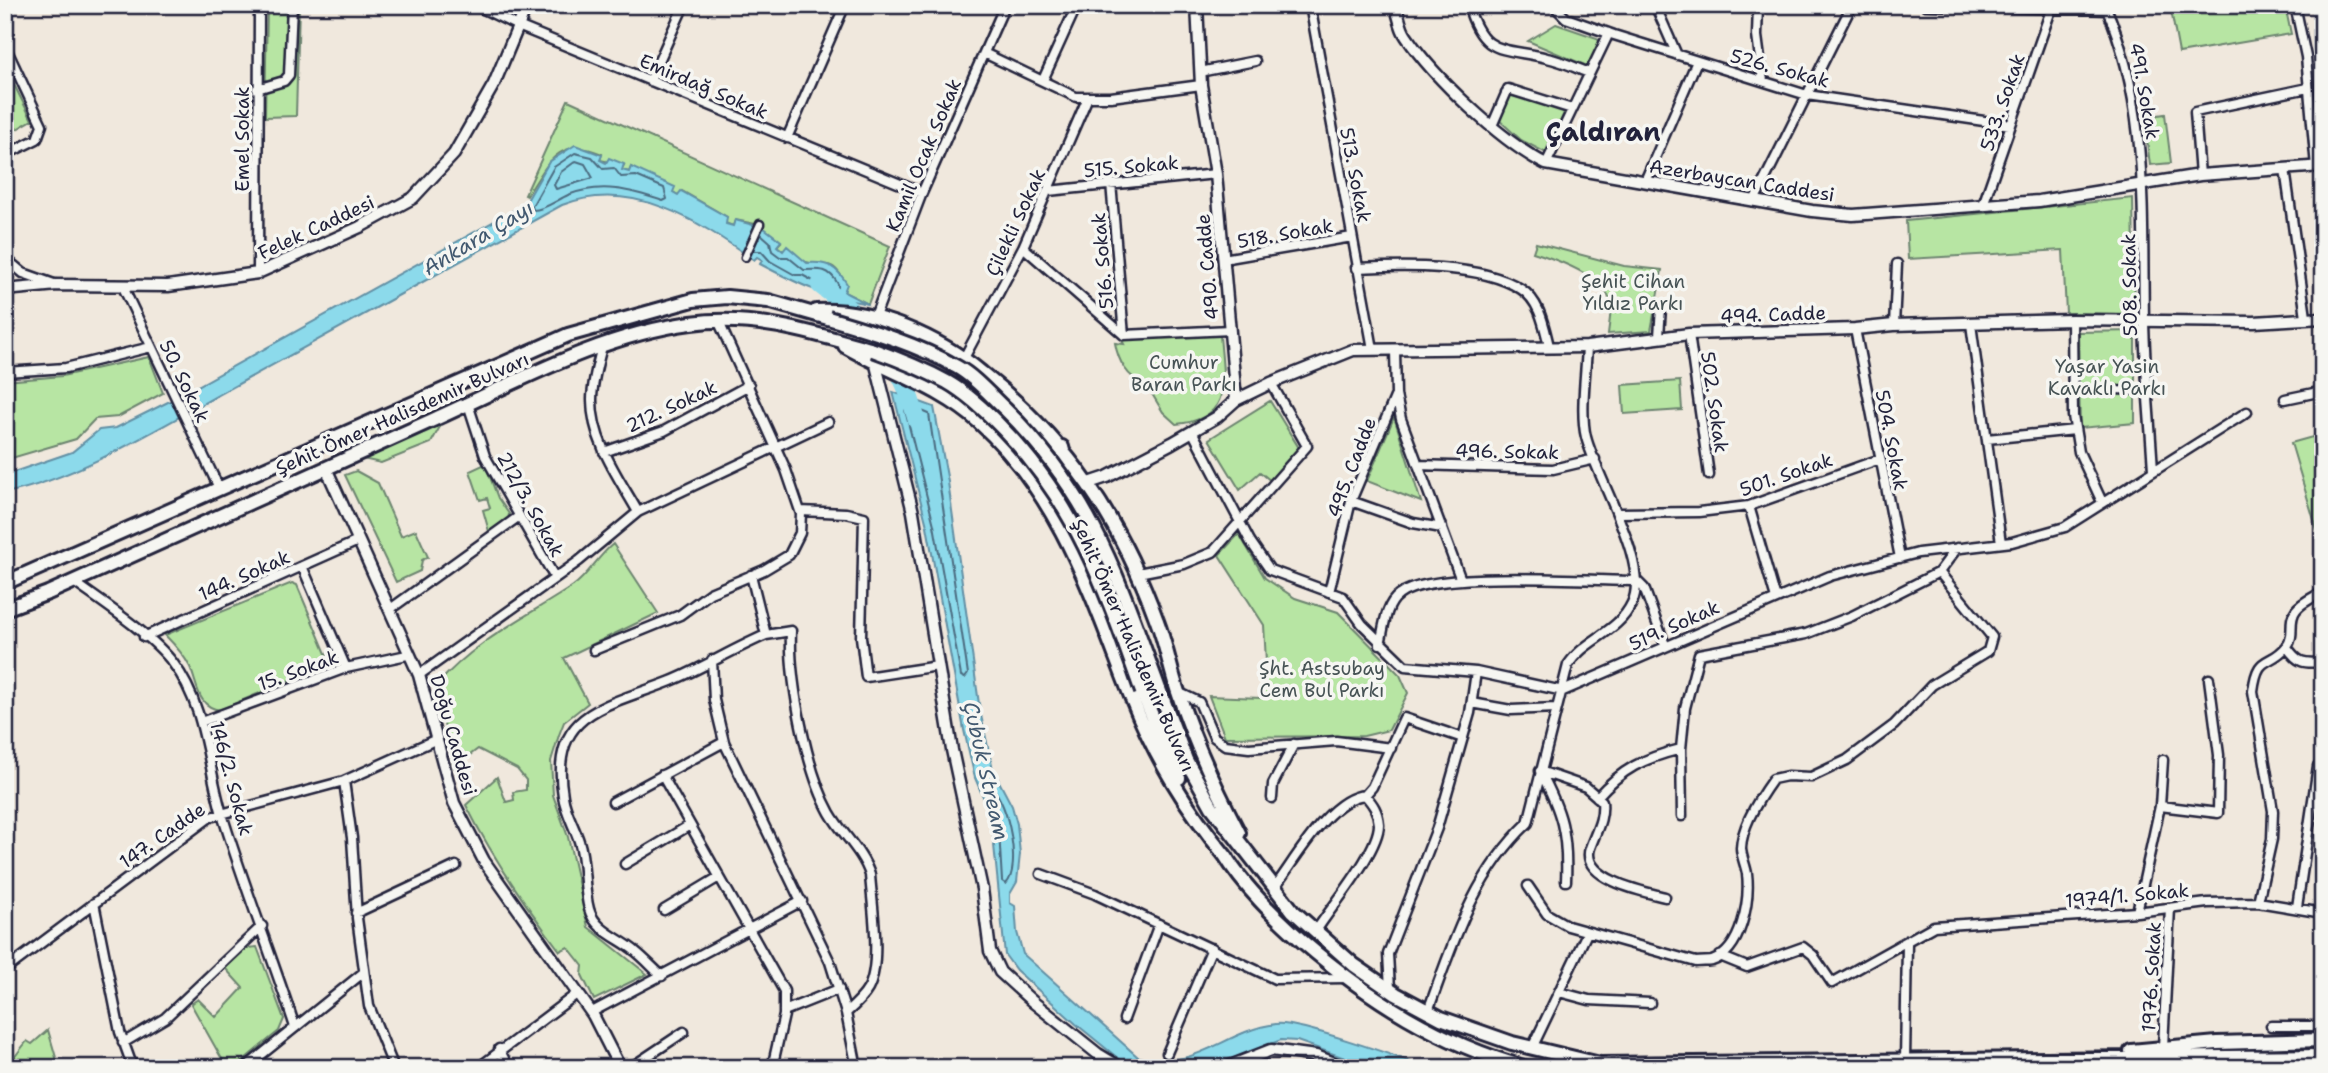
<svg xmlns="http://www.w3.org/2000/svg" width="2328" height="1073" viewBox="0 0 2328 1073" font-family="'Shantell Sans',sans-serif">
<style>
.green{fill:#b7e5a3;stroke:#6c846f;stroke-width:2}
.water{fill:#8cdaeb;stroke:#6290a5;stroke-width:2}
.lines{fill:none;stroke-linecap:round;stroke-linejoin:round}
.shore{stroke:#4c6c81;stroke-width:2}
.river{stroke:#8cdaeb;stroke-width:18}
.pedestrian-casing{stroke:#22223b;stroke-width:11}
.minor-casing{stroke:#22223b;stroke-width:13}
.tertiary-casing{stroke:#22223b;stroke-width:15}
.trunk-casing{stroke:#22223b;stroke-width:18}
.pedestrian{stroke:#f6f6f2;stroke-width:6}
.minor{stroke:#f6f6f2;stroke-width:8}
.tertiary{stroke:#f6f6f2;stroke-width:10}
.trunk{stroke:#f6f6f2;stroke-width:12}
.trunk-bridge-casing{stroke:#22223b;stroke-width:18;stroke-linecap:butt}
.trunk-bridge{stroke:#f6f6f2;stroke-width:12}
.labels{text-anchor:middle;stroke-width:7;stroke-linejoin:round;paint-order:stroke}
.street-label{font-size:19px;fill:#22223b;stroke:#f6f6f2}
.park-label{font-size:19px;fill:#475355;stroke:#f6f6f2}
.water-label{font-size:21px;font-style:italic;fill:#425970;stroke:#f6f6f2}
.district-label{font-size:26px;font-weight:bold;fill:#22223b;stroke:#f6f6f2}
</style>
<rect width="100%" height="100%" fill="#f0e8dd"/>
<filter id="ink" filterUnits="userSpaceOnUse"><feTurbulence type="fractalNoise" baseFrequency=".0143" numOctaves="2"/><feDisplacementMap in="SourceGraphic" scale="14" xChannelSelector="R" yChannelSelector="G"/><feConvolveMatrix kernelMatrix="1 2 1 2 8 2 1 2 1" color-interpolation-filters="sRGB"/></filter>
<g filter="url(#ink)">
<path class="green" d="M267 5H299L296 116 265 117Z
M2170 5H2285L2291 34 2179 53Z
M1556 24 1597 38 1600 43 1587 66 1528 41Z
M5 67 32 120 5 136Z
M1510 94 1565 111 1546 153 1521 140 1499 120Z
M568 100 890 246 868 304 844 292 846 284C831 256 828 269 806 262 796 260 784 252 777 246L781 242 755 224 735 220 733 226 725 223 727 217 682 191 678 195 631 167 629 172 621 170 624 165 600 160 602 154C559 135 548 163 527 196L525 195Z
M2165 114 2171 163 2150 165 2144 117Z
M2133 198 2135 314 2066 313 2063 250 1908 259 1906 221Z
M1536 243 1624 266 1662 270 1651 331 1608 334C1609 324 1612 310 1610 301 1604 276 1555 259 1533 252Z
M2135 331V423L2080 428 2078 332Z
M1119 335H1220C1223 379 1235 419 1176 424L1163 412 1146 384C1127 379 1118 360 1115 343L1124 344Z
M149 357 163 393 118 417 95 419 76 439 5 460V381L62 376Z
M1680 381 1682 410 1624 414 1622 385Z
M1270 401 1299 448 1271 481 1260 472 1240 490 1209 439Z
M1394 417 1421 502 1367 481Z
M442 423 431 443 381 463 362 459Z
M2323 434V527L2317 530 2291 443Z
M485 464 498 498 509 514 508 521 490 535 483 510 490 508 487 498 480 500 470 471Z
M356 471 378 483 401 536 416 530 428 557 422 560 420 571 396 582 345 475Z
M1239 534 1265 578 1295 598 1338 612 1400 675 1408 693 1389 730 1364 736 1225 737 1209 696 1262 698 1266 662 1264 625 1219 555Z
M613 544 658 613 564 658 588 703 564 722 559 735 551 761 553 795 568 837 588 927 647 974 594 1000 582 975 583 966 568 947 560 951C525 905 492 857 466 805L497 777 506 802 514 800 513 792 526 790V780L517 769 478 749 454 767 441 711 438 684C475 641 526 617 573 586 588 576 598 556 613 544Z
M292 583 297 585 330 663 220 710C197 707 198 685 190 667 184 655 174 644 165 635Z
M257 947 284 1019 279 1031 234 1068H227L191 1004 198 999 216 1017 243 988 225 968 247 948Z
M48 1030 59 1068H6L27 1041 32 1044Z"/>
<path class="water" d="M575 145 602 155 600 160 606 163 609 158 624 164 622 170 629 172 631 167 675 187 673 192 678 195 681 191 727 217 726 224 733 226 735 220 764 228 781 241 777 246 783 251 787 246 807 263C827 261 837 267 847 284L844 292 868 304C825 297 798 284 760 264L762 260 757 257 754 260C697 220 632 178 562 205 452 266 341 327 231 388 167 423 76 480 5 493V475L72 452 99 430 116 428 176 398 525 204 549 162Z
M893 392 934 407 948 482 980 711 993 770 1012 806 1017 824 1020 854 1017 882 1010 894V903L1015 906 1017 932 1023 954 1138 1057C1198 1072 1222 1031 1276 1024 1297 1021 1402 1058 1426 1068H1373L1297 1041 1281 1040 1208 1068H1130L1076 1024 1016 970 1005 955 991 815 975 778 964 730 927 526Z"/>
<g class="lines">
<path class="shore" d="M575 153 592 157 603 169 614 168 621 177 636 176 664 188 667 199 663 201C630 190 602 182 568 195 557 200 544 210 533 210L532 206 554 167Z
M576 161 585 164 593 178 556 189 554 185 561 172Z
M753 251H761L770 261 795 275H802L832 291 838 289V284C829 268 820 269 804 270L788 257H780L772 251 770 242 761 234
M908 405 929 414 968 674 965 678 961 676 934 525 905 410Z
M992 788C1008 802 1022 868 1006 884L1002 881 998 814 988 792Z"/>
<path class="river" d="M820 285C871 324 901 359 917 421"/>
<g class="pedestrian-casing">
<path id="pedestrian" d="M745 257 760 224
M2072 389 2148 391"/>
</g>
<g class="minor-casing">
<path id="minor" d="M475 5 518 26 922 193
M1310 5 1373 349
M1468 5C1483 57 1503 47 1547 58 1562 61 1576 68 1589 73
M1553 5 1566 18 1614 35 1807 95 2011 125
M1655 5 1677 55
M1758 5 1757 36 1763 81
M1925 5 2108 10
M2105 5C2149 104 2142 215 2144 320 2145 370 2150 420 2153 470
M2295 5 2306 57 2316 167
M5 46 42 125 37 139 5 155
M984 53 1076 97H1111L1201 85
M1200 72 1255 61
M1043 80 1077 5
M650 81 684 5
M257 89 284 81 289 75 292 5
M1492 126 1508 89 1572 109
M787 138 845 5
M1546 164 1609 33
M2285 169 2306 317
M2200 175 2195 112 2308 88
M1645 181 1697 61
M1111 183 1124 335
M1048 191 1216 174
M1754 201 1852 5
M1983 205 2051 10
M1023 247 1124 335
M5 258 23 273 54 284
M1223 259 1352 237
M1356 268C1402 266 1481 263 1521 289 1540 301 1544 326 1549 346
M258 273 259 5
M123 287 219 488
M874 319 922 193 1005 5
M2072 320 2073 416 2079 452 2102 502
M1971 324 2001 543
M1894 325 1897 264
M1855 329 1900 558
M1689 334 1709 475
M1124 335 1230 330
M1659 336 1661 308
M1395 350 1396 395 1401 419 1461 580
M964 358 1023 247 1088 97
M5 372 66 368 151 347
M2285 399 2323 391
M468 404 485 456 555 578
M1192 431 1250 541 1270 570 1343 597 1362 624 1405 666 1476 672 1563 691 1830 576 1918 553 2012 542 2065 527 2247 412
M1987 439 2075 430
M604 452 664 431 749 385
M1418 465 1553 469 1595 459
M1351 501 1413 523 1442 528
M1749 506 1776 599
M800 511 846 513 864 517 861 637 866 677 938 666
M638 512 828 422
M1618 513 1699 512 1749 506 1880 459
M302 566 346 668
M1138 573 1184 564 1213 552 1307 446 1271 383
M74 582C103 603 152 635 173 663 206 706 207 764 222 814 244 886 272 956 295 1027
M1329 592 1351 501 1395 397
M389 610 518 517
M144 637 358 541
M1380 644C1384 628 1385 605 1399 595 1431 569 1590 581 1637 581L1644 588 1665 645
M2287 647C2298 663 2303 664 2323 662
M594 650 680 615 710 593 764 570 789 555 800 533 801 514 786 470 718 320
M712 660 714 700 724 742
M419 675 579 561 638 512C619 478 592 442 592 400 592 382 598 363 602 346
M1178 692 1199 702 1214 737 1225 745 1249 748 1336 741 1391 748
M1472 703 1511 710 1556 708
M201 722 346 668 407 655
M1681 749 1682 816
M1540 771 1586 787 1602 801C1604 819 1596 831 1590 848 1580 879 1644 892 1665 897
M1540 771C1562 812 1568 834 1566 881
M662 775 784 991V1015L772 1068
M344 781 352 838 357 918 369 1006 394 1068
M1597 797C1622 769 1644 758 1681 749L1685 708 1699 654 1806 634 1852 616 1939 572 1957 548
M1272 798 1273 784 1294 744
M613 802 724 742 830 962 846 1013C854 1006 863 998 868 989 882 963 872 904 870 875 863 852 842 834 830 813 806 770 789 679 791 631L766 635
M2160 806 2218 813 2219 755 2209 679
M625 864 690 825
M1041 874 1095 894 1275 979 1346 978
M1528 886 1547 914 1568 926 1696 962C1701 961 1708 962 1712 961 1742 951 1750 900 1747 874 1746 866 1741 856 1741 848 1742 824 1760 797 1773 779L1787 776 1811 777 1847 760 1894 725 1932 685 1988 651 1992 637 1939 572
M1274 888C1296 859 1329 798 1365 795L1372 787 1404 718 1463 738
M2258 902 2272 839 2273 811 2253 691C2258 652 2269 668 2287 646 2296 635 2287 621 2296 610 2301 603 2312 598 2319 594
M94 903 120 1032 133 1068
M2297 907 2318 766
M664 910 719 877
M2137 912 2160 806 2163 760
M356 913 456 866
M1316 931C1331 907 1379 851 1379 824 1378 811 1373 804 1365 795
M1720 956 1747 967 1803 947 1813 955 1832 983 1934 926 2137 912 2207 903 2258 902 2323 913
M5 970 210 817 344 781 437 739
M662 976C653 968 645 959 635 951 620 938 595 931 589 909 583 887 586 862 579 841 574 826 565 811 563 796 548 710 609 706 671 681 703 668 733 649 766 635L751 575
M1390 989 1388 954 1437 828 1470 713 1476 672
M1559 992 1589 1000 1650 1003
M784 1011 839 989
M1428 1011C1453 943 1473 875 1528 823L1568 665C1585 639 1618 633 1632 603 1651 565 1596 477 1586 437 1580 413 1586 372 1587 347
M592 1012 802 901
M846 1013 857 1068
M1124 1019 1159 924
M2271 1026H2323
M123 1043 165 1018 262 926
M2163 1047 2170 908
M1532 1048 1587 933
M499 1049 509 1068
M1167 1053 1212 948
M1905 1061 1907 944
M245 1068 364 972
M478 1068 578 993
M630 1068 684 1032"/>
</g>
<g class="tertiary-casing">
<path id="tertiary" d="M1197 5 1201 85 1216 174 1236 400
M1395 5C1399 15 1400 28 1406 36 1434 78 1502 142 1546 164L1812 211 1853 215 2039 201 2200 175 2323 166
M5 290 57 285 168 286 258 273 360 227 413 198 454 154 494 84 527 5
M876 365 913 512 952 750 982 889 990 951 1000 972 1033 1002 1098 1054 1121 1068
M326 468 419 675 454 803 484 861 593 1015 620 1068
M1089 483 1107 477 1172 443 1217 417 1236 400 1271 383 1353 350 1587 347 1689 334 1855 329 1894 325 2072 320 2254 322 2323 318
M1225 1068 1271 1050 1316 1056 1347 1068"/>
</g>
<g class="trunk-casing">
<path id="trunk" d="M816 311C874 308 939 337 982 373 1067 440 1120 519 1157 621 1166 644 1170 669 1178 692 1194 742 1215 787 1239 833
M845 346C889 372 941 387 979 422 1062 497 1092 598 1132 699 1156 759 1186 808 1227 858
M1034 478 1053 474 1065 458 1062 447
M5 583 568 335 693 300 727 297 768 301 828 318
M5 609 48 593C177 536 306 477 435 419 517 382 601 335 691 323 754 314 814 333 873 350
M1159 689 1186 760 1212 807 1293 911 1354 965 1396 994 1441 1018 1512 1043 1600 1064 2323 1056
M1142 692 1179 778
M1224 854C1244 887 1274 916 1302 941 1369 999 1440 1044 1527 1068
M2131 1051 2217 1043 2323 1040"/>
</g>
<use href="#pedestrian" class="pedestrian"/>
<use href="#minor" class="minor"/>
<use href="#tertiary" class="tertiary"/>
<use href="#trunk" class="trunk"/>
<g class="trunk-bridge-casing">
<path id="trunk-bridge" d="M828 318C872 331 917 344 957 367 975 377 990 395 1005 409 1093 495 1118 578 1159 689
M873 350C898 359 923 369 947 382 968 394 987 412 1004 430 1078 506 1107 594 1142 692"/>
</g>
<use href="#trunk-bridge" class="trunk-bridge"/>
</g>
</g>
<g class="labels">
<g class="street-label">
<text transform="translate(1780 68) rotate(15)" y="7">526. Sokak</text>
<text transform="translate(704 86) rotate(23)" y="7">Emirdağ Sokak</text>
<text transform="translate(2145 91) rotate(80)" y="7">491. Sokak</text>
<text transform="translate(2002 102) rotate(-71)" y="7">533. Sokak</text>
<text transform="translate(242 139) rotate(-90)" y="7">Emel Sokak</text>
<text transform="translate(923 155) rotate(-67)" y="7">Kamil Ocak Sokak</text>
<text transform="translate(1131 166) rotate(-5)" y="7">515. Sokak</text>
<text transform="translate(1356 175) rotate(79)" y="7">513. Sokak</text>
<text transform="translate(1742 180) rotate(9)" y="7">Azerbaycan Caddesi</text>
<text transform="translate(1015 222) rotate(-65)" y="7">Çilekli Sokak</text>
<text transform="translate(316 227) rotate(-25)" y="7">Felek Caddesi</text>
<text transform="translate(1285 233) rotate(-10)" y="7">518. Sokak</text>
<text transform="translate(1102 261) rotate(-95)" y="7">516. Sokak</text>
<text transform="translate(1207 267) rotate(-95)" y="7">490. Cadde</text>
<text transform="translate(2129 285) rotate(-91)" y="7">508. Sokak</text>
<text transform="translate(1773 314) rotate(-2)" y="7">494. Cadde</text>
<text transform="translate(185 381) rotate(64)" y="7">50. Sokak</text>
<text transform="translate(1715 402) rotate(82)" y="7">502. Sokak</text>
<text transform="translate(671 406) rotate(-25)" y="7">212. Sokak</text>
<text transform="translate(402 413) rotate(-24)" y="7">Şehit Ömer Halisdemir Bulvarı</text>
<text transform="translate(1892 440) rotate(79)" y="7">504. Sokak</text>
<text transform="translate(1507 451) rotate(1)" y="7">496. Sokak</text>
<text transform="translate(1351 467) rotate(-69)" y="7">495. Cadde</text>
<text transform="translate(1786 474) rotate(-19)" y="7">501. Sokak</text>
<text transform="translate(531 504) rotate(61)" y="7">212/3. Sokak</text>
<text transform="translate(244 575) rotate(-24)" y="7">144. Sokak</text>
<text transform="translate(1674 625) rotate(-24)" y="7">519. Sokak</text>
<text transform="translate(1134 645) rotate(66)" y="7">Şehit Ömer Halisdemir Bulvarı</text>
<text transform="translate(298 670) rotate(-20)" y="7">15. Sokak</text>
<text transform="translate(454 735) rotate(74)" y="7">Doğu Caddesi</text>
<text transform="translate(232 778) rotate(75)" y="7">146/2. Sokak</text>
<text transform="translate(162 835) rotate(-35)" y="7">147. Cadde</text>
<text transform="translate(2127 895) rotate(-5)" y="7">1974/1. Sokak</text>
<text transform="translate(2151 977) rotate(-87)" y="7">1976. Sokak</text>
</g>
<g class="park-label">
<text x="1633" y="288">Şehit Cihan<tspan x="1633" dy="22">Yıldız Parkı</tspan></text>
<text x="1184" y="369">Cumhur<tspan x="1184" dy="22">Baran Parkı</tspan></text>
<text x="2107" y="373">Yaşar Yasin<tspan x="2107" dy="22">Kavaklı Parkı</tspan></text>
<text x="1322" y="675">Şht. Astsubay<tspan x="1322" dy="22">Cem Bul Parkı</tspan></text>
</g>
<g class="water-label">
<text transform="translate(478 238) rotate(-31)" y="7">Ankara Çayı</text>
<text transform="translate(986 771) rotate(77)" y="7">Çubuk Stream</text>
</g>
<g class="district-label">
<text x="1603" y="141">Çaldıran</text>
</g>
</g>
<rect width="2328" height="1073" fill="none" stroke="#f6f6f2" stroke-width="28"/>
<rect x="14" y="14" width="2300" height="1045" fill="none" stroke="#22223b" stroke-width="2.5" filter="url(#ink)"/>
</svg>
